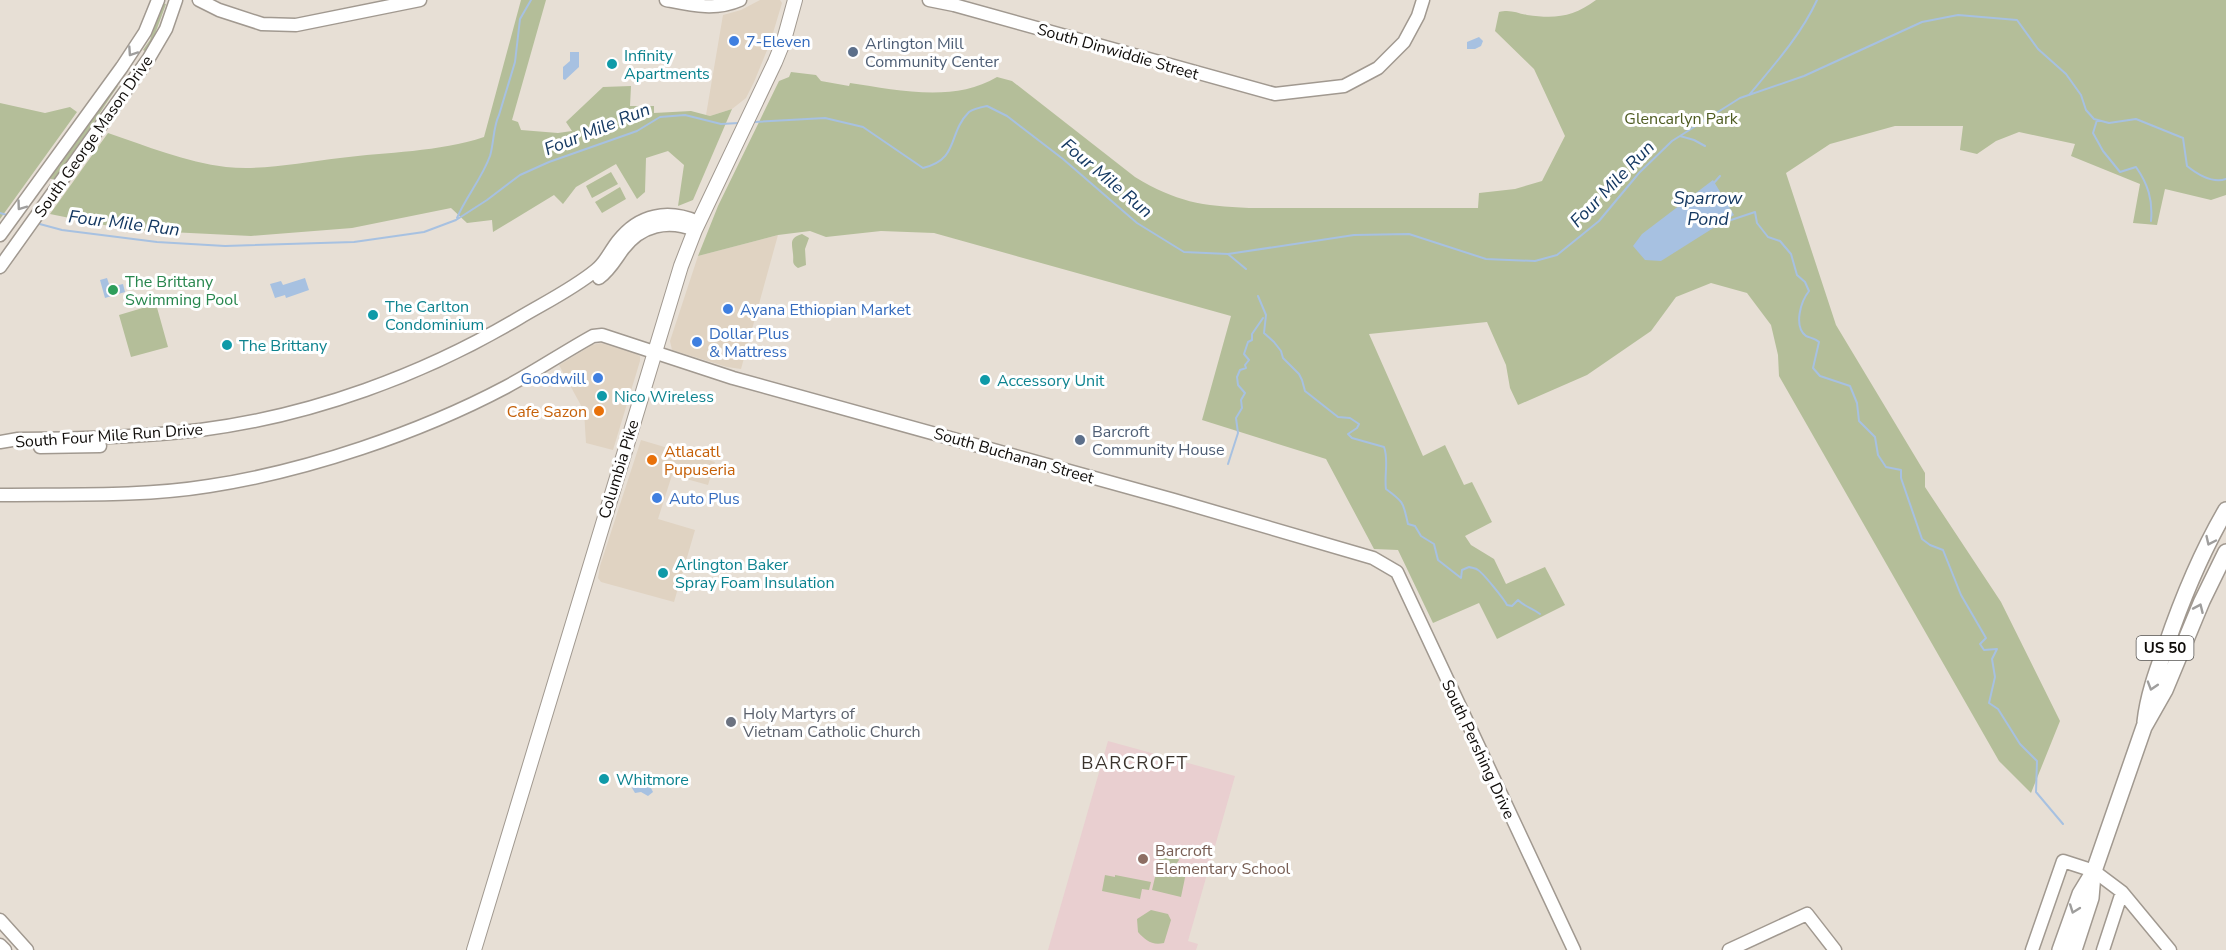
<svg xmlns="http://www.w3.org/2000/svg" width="2226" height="950" viewBox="0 0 2226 950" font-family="'Nunito Sans',sans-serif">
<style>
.built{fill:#e0d3c2}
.education{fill:#e9cfd0}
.green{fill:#b4be99}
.water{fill:#a7c1e1}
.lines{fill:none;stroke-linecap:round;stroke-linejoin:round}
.stream{stroke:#a7c1e1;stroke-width:2}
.secondary-casing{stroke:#a19990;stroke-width:15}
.primary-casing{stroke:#a19990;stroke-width:16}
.highway-casing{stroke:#a19990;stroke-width:18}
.secondary{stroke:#fff;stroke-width:12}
.primary{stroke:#fff;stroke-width:14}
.highway{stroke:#fff;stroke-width:15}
.oneway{stroke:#9f9e9d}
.shop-dot{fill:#3f7fe0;stroke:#fff;stroke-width:2}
.service-dot{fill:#5c6f8a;stroke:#fff;stroke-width:2}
.culture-dot{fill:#0f9aa8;stroke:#fff;stroke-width:2}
.leisure-dot{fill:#2e9e5b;stroke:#fff;stroke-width:2}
.food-dot{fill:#e8710a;stroke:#fff;stroke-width:2}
.worship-dot{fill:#6b7280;stroke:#fff;stroke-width:2}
.education-dot{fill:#8d6e63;stroke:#fff;stroke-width:2}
.labels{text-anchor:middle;stroke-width:6;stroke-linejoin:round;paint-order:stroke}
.shield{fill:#fff;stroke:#575553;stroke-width:1.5}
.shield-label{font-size:15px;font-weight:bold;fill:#0f0c09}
.shop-label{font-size:16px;fill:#366cbe;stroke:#fff;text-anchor:start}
.service-label{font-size:16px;fill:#4e5e75;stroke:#fff;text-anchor:start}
.street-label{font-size:16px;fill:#0f0c09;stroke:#fff}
.culture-label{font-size:16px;fill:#0d838f;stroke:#fff;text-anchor:start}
.park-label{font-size:16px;fill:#4e5b21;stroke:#fff}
.leisure-label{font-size:16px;fill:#27864d;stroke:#fff;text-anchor:start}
.food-label{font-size:16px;fill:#c56008;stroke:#fff;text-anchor:end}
.worship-label{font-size:16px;fill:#5b616d;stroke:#fff;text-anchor:start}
.education-label{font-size:16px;fill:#785e54;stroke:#fff;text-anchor:start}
.water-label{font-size:18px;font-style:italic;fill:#153962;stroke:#fff}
.neighbourhood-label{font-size:18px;letter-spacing:1.5px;fill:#3a332c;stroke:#fff}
</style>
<rect width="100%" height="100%" fill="#e7dfd5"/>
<path class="built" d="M760 0H780L782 3 770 43 754 82 746 98 732 109 710 116 706 115 723 15 741 10Z
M778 235 741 369 727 367 672 350 670 341 698 256Z
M601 343 634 353 640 356V361L613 450 586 443 584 411 559 365 592 345Z
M641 440 715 462 708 485 672 475 658 519 695 530 674 602 601 582 598 578 600 566Z"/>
<path class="education" d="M1108 741 1235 776 1188 941 1198 944 1196 950H1048Z"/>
<path class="green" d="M521 0H546L512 120 518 122 521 130 558 133 572 131 566 122 603 87 631 86 630 106H654V113L691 111 710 116 732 109 693 200 678 206 684 165 668 151 646 158 645 192 637 199 616 164 576 187 563 204 554 195 493 232 492 220 467 223 451 208 352 228 251 236 129 230 50 214 108 133C146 146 186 162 226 167 263 171 303 162 340 158 387 152 439 152 484 137Z
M1596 0H2226V195L2211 200 2165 189 2157 225 2133 223 2140 184 2071 156 2075 144 2019 132 1996 141 1977 154 1960 150 1963 126H1895L1830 144 1786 173 1836 325 1925 473V487L2001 602 2060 721 2031 793 1999 761 1779 376 1778 355 1771 325 1747 293 1711 283 1676 297 1651 331 1587 375 1518 405 1510 388 1506 365 1487 322 1369 334 1423 456 1445 445 1464 485 1472 482 1492 522 1465 536 1471 545 1494 559 1506 584 1545 567 1565 605 1497 639 1479 603 1433 623 1398 550 1374 549 1326 459 1202 420 1231 316 934 233 881 231 826 237 810 231 778 235 698 256 718 206 779 81 789 77 791 72 816 75 821 81 849 86 850 83C897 90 954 103 997 77L1012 81 1135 177C1176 202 1202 206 1249 208H1478L1479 193 1515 189 1542 181 1565 136 1534 69 1495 31 1499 12C1510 9 1517 13 1527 15 1556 19 1573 17 1596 0Z
M162 3 166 4 148 53 143 50 150 40Z
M114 83 118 86C96 117 78 149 56 180L47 178Z
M0 103 45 113 70 107 77 112 0 219Z
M611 172 618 184 592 198 586 186Z
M620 187 626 199 602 213 595 202Z
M802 234 809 238 805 249 806 265 798 268C791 263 794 262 793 254 792 243 789 238 802 234Z
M156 304 168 347 131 357 119 315Z
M1165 853 1177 856 1179 860 1173 869 1186 873 1181 897 1152 890 1160 856Z
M1105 875 1115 877V875L1151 882 1149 890 1142 889 1140 899 1102 891Z
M1151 910 1168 914 1171 920 1164 943C1152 946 1145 940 1138 932L1137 919Z"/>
<path class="water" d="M1479 37 1483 41 1481 46 1475 49H1467V42Z
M570 52H579V67L565 80 563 79V67L570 61Z
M1713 180 1734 215 1661 261 1645 260 1633 246 1642 234Z
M107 278 110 287 123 284 125 292 105 298 100 280Z
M305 278 309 290 286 298 285 295 275 298 270 284 281 281 283 285Z
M643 772 651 775 649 784 653 792 648 796 641 792 635 793 632 788 633 785 641 781Z"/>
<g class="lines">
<path class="stream" d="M1749 95C1774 65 1801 35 1817 0
M2097 120 2093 133 2103 151 2120 172 2136 167C2148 184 2153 200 2151 221
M754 122 825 118 863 127 923 168C960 159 947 134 969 112 973 109 982 107 987 106L1007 116 1063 159 1137 223 1184 252 1228 254 1354 235 1409 234 1486 259 1535 261 1557 255 1599 221 1639 173 1672 141 1740 98 1804 76 1922 22 1958 15 2017 20 2038 49 2066 74 2081 95 2086 110 2094 119 2109 123 2136 119 2183 138 2187 166C2197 174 2212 184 2226 179
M1680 136 1694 140 1705 146
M1713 184 1720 176
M0 213 10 216
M457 218C466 197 482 178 490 156 494 143 493 127 499 115L515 62 520 19 531 0
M1723 221 1731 220 1755 212 1757 223 1768 237 1780 241 1791 254 1797 275 1805 282 1809 291C1801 301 1793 326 1806 336 1810 338 1815 338 1819 342L1813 368 1820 376 1850 386 1857 403 1859 421 1875 437 1878 455 1886 467 1901 470V478L1922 539 1930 545 1943 550 1961 595 1986 638 1980 644 1984 650 1997 649 1992 659 1995 677 1989 703 1998 709 2020 744 2037 761 2036 792 2063 824
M36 223 62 230 157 242 225 246 354 242 424 232 456 220 487 200 520 175 549 162 637 131 660 117 685 115 721 124 739 123
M1228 254 1246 269
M1258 296 1266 315 1264 333 1274 342 1281 351 1283 358 1299 374 1302 380 1305 391 1338 417 1350 418 1359 424 1357 428 1348 434 1352 438 1384 447C1389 460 1384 475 1386 489 1405 503 1403 503 1408 524L1415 526 1421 536 1434 544 1438 560 1461 578 1462 570 1469 567C1472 568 1476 568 1478 570 1483 573 1504 599 1507 605L1512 606 1518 600C1525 607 1532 608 1540 614
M1228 464 1238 433 1236 418 1242 408 1241 400 1245 393 1238 385 1237 377 1240 370 1246 368 1245 365 1249 360 1244 354 1248 342 1252 340V334L1263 318"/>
<g class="secondary-casing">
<path id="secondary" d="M199 0 219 10 262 24 296 25 420 0
M666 0C691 5 715 11 740 0
M929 0 954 5 1275 94 1344 86 1378 68 1404 42 1418 16 1423 0
M0 235 122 67 145 32 158 0
M0 267 149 58 166 29 176 0
M599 278C610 270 615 260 623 249 641 225 668 219 695 230
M0 442 18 439C79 439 140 437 200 430 311 416 423 375 519 318 544 303 573 289 596 270 606 262 610 251 618 241 639 214 668 209 698 222
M40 447 100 446
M0 495C69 494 141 497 209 486 307 471 419 433 506 387 536 371 564 352 593 336L602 335 733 378 1174 500 1373 558 1397 572 1574 950
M0 920 27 950
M0 945 5 950
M1729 950 1807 914 1835 950
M2032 950 2063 861 2094 871 2122 892 2170 950
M2103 950 2122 892"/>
</g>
<g class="primary-casing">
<path id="primary" d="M474 950 681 266 695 230 775 62 784 40 795 0"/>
</g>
<g class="highway-casing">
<path id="highway" d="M2145 722C2148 695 2157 671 2166 646 2182 599 2201 553 2226 510
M2060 950 2080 894 2094 871 2144 727 2165 690 2202 601 2226 552
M2074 950 2091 898 2093 874"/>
</g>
<use href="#secondary" class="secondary"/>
<use href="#primary" class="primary"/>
<use href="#highway" class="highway"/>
</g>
<defs><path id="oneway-chevron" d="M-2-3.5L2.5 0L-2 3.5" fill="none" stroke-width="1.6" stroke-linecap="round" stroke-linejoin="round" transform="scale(1.5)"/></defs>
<g class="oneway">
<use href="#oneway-chevron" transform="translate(132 52) rotate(124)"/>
<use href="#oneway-chevron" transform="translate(21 206) rotate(126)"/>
<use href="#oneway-chevron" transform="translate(2210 541) rotate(115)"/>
<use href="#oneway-chevron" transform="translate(2199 608) rotate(-66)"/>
<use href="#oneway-chevron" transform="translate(2152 686) rotate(107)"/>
<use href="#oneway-chevron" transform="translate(2074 909) rotate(110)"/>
</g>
<g class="shop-dot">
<circle cx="734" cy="41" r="6"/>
<circle cx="728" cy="309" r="6"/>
<circle cx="697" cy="342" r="6"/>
<circle cx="598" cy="378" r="6"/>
<circle cx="657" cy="498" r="6"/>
</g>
<g class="service-dot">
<circle cx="853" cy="52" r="6"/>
<circle cx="1080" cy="440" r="6"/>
</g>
<g class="culture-dot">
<circle cx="612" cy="64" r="6"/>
<circle cx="373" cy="315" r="6"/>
<circle cx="227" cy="345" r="6"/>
<circle cx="985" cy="380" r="6"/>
<circle cx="602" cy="396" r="6"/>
<circle cx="663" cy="573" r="6"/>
<circle cx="604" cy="779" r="6"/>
</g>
<circle class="leisure-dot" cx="113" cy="290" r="6"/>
<g class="food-dot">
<circle cx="599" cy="411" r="6"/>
<circle cx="652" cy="460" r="6"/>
</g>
<circle class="worship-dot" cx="731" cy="722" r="6"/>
<circle class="education-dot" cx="1143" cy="859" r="6"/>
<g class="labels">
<rect class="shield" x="2136.5" y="636" width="57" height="24" rx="4.5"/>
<g class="shield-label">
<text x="2165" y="653">US 50</text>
</g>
<g class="shop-label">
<text x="746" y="47">7-Eleven</text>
<text x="740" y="315">Ayana Ethiopian Market</text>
<text x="709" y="339">Dollar Plus<tspan x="709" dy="18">&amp; Mattress</tspan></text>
<text x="586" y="384" text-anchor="end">Goodwill</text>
<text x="669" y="504">Auto Plus</text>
</g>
<g class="service-label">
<text x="865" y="49">Arlington Mill<tspan x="865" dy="18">Community Center</tspan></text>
<text x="1092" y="437">Barcroft<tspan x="1092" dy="18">Community House</tspan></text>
</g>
<g class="street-label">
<text transform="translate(1118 51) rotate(16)" y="6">South Dinwiddie Street</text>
<text transform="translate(93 136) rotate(-55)" y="6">South George Mason Drive</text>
<text transform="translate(109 435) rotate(-4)" y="6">South Four Mile Run Drive</text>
<text transform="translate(1014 455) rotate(16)" y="6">South Buchanan Street</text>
<text transform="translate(618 469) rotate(-73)" y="6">Columbia Pike</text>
<text transform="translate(1479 749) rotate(65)" y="6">South Pershing Drive</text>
</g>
<g class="culture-label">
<text x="624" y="61">Infinity<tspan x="624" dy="18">Apartments</tspan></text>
<text x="385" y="312">The Carlton<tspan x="385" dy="18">Condominium</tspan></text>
<text x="239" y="351">The Brittany</text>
<text x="997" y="386">Accessory Unit</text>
<text x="614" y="402">Nico Wireless</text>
<text x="675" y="570">Arlington Baker<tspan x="675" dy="18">Spray Foam Insulation</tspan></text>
<text x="616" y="785">Whitmore</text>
</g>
<g class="park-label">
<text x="1681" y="124">Glencarlyn Park</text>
</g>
<g class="leisure-label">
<text x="125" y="287">The Brittany<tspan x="125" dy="18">Swimming Pool</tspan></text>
</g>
<g class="food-label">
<text x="587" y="417">Cafe Sazon</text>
<text x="664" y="457" text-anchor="start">Atlacatl<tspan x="664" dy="18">Pupuseria</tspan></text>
</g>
<g class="worship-label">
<text x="743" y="719">Holy Martyrs of<tspan x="743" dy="18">Vietnam Catholic Church</tspan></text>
</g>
<g class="education-label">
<text x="1155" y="856">Barcroft<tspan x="1155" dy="18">Elementary School</tspan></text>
</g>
<g class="water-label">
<text transform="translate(597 129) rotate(-22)" y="6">Four Mile Run</text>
<text transform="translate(1107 178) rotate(40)" y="6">Four Mile Run</text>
<text transform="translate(1612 184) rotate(-46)" y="6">Four Mile Run</text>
<text x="1708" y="204">Sparrow<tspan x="1708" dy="21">Pond</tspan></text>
<text transform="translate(124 223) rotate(7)" y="6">Four Mile Run</text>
</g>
<g class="neighbourhood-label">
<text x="1135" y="769">BARCROFT</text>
</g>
</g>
</svg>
